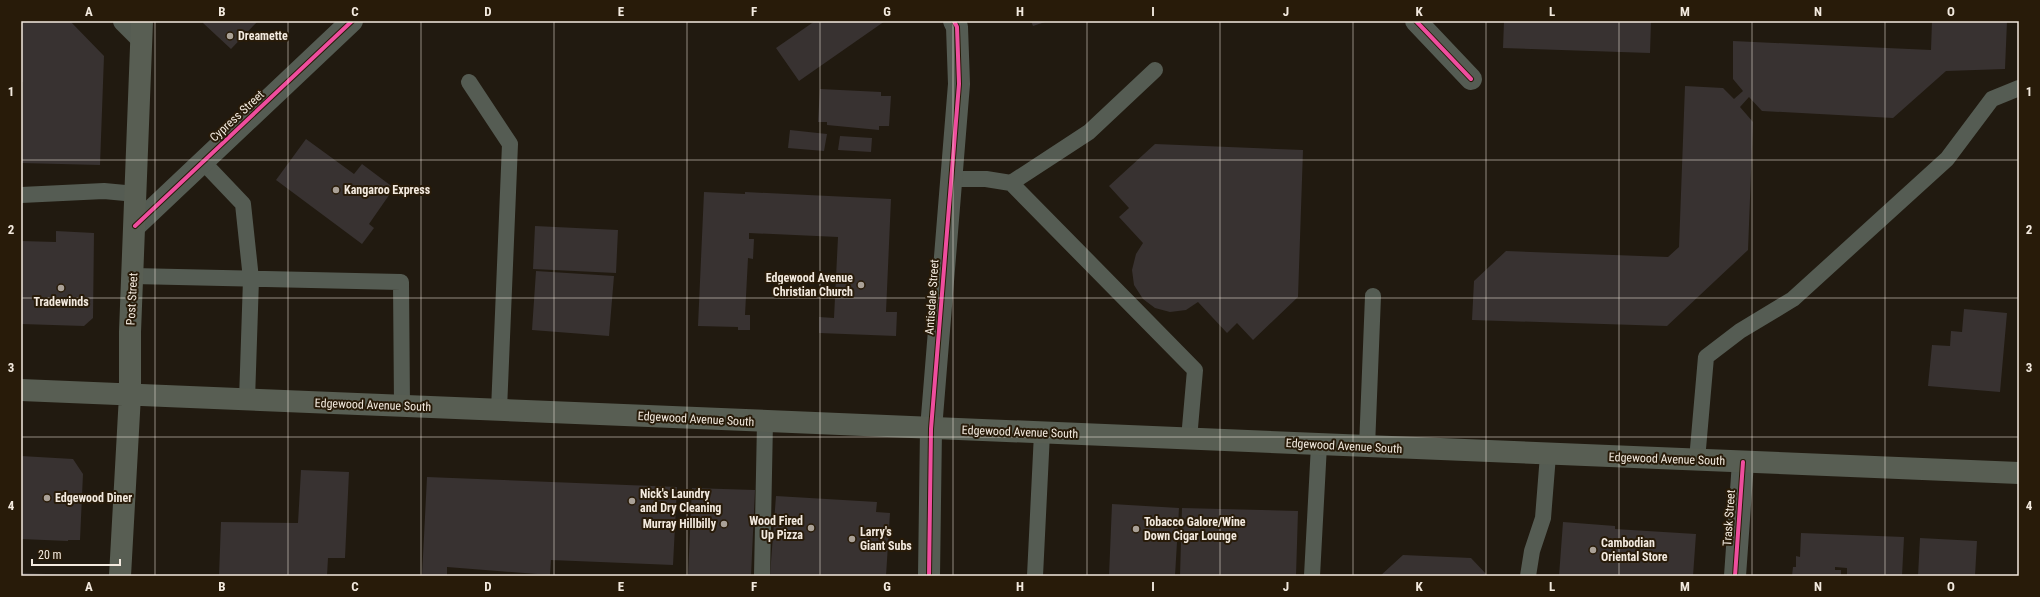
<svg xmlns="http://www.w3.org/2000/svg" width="2040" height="597" viewBox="0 0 2040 597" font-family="'Roboto Condensed',sans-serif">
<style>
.building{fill:#383231}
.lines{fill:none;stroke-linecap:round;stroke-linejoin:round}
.lane{stroke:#555c53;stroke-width:16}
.street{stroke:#555c53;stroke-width:22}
.secondary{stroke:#585e53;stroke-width:22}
.cycleway-casing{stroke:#281b09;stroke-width:6}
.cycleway{stroke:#ef4d9e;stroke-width:4}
.grid{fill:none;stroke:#f3eadf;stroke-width:1;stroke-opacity:0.55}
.poi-dot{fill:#aaa197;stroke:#281b09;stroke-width:1.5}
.labels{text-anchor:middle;stroke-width:4;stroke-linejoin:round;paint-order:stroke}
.poi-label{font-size:12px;font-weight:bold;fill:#f3eadf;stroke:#281b09;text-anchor:start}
.street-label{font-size:12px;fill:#f3eadf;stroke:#281b09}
.neatline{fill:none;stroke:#f3eadf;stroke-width:1.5}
.grid-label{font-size:13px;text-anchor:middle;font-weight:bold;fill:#f3eadf}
</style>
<rect width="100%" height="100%" fill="#211a10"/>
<path class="building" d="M21 21H70L104 56 100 165 21 163 23 82H21Z
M204 21H258L231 49 203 23Z
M815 21H885L799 81 776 48Z
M1031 21H1048L1033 26Z
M1504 21H1654V22H1651L1650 53 1503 48Z
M1932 21H2007L2005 69 1946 71 1893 118 1762 111 1749 97 1740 107 1753 122 1748 250 1667 326 1472 320 1474 281 1506 251 1668 257 1679 247 1685 86 1723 88 1734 99 1743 91 1733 79V41L1931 50Z
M820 89 881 92V96H891L889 126H879V130L827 125V122H818Z
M790 130 827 134 824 151 788 148Z
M840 136 872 138 871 152 838 150Z
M306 139 354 174 362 164 394 188 369 224 374 228 362 244 276 180Z
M1155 144 1303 150 1298 297 1253 340 1237 323 1227 333 1198 302 1186 310 1170 312 1155 308 1143 299 1134 285 1132 270 1136 254 1143 243 1119 217 1129 208 1109 186Z
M704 192 745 194V192L891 199 886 312H897L896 336 819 333V317L834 318 838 237 749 233V239H754L753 259 748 258 745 315H750V330H738V327L698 326Z
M535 226 618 230 616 273 533 269Z
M56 231 94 233 93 318 84 326 21 324V241L56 242Z
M536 271 614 276 609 336 532 330Z
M1964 309 2007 313 2000 392 1928 386 1932 345 1950 346 1951 331 1962 332Z
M21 456 73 459 83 474 80 540H68V541L21 539Z
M301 470 349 472 345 558H328L327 576H219L221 522 298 523Z
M427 477 677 487 673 565 551 560 550 575 447 567V576H422Z
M692 488 755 490 751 576H688Z
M776 496 877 502 876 512 890 513 886 576 770 575Z
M1112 504 1179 508 1175 576H1109Z
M1182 508 1298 511 1296 576H1180Z
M1563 522 1615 526V529L1696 534 1693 576H1559Z
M1801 533 1904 537 1902 576H1847V568L1835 567V570H1841V576H1792L1793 567H1796V556L1800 557Z
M1920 538 1977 541 1975 576H1918Z
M1403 555 1471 558 1488 576H1380Z
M21 573 71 575V576H21Z"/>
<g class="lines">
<path class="lane" d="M469 82 510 144 499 410
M203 162 243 204 251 279 247 400
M951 179H986L1011 183 1195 370 1189 439
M1011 183 1089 132 1155 70
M21 195 104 191 136 194
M133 276 401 282 402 406
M1367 447 1373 296
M1697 460 1706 357 1740 331 1793 299 1947 159 1992 99 2019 88
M762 576 765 422
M1035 576 1042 433
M1312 576 1319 445
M1528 576 1532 551 1543 518 1548 455"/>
<path class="street" d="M124 21 141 38
M1416 21 1471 79
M135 226 352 21
M929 576 931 429 959 84 957 27 954 21
M1735 576 1743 462"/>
<path class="secondary" d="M21 390 2019 473
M120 576 130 395V332L142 21"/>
<g class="cycleway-casing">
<path id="cycleway" d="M1416 21 1471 79
M135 226 352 21
M929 576 931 429 959 84 957 27 954 21
M1735 576 1743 462"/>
</g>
<use href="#cycleway" class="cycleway"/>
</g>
<path class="grid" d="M155 21V576M288 21V576M421 21V576M554 21V576M687 21V576M820 21V576M953 21V576M1087 21V576M1220 21V576M1353 21V576M1486 21V576M1619 21V576M1752 21V576M1885 21V576M21 160H2019M21 298H2019M21 437H2019"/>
<g class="poi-dot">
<circle cx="230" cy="36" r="4"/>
<circle cx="336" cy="190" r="4"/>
<circle cx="861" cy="285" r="4"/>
<circle cx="61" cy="288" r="4"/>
<circle cx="47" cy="498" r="4"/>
<circle cx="632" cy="501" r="4"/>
<circle cx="724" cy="524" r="4"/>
<circle cx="811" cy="528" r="4"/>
<circle cx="1136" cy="529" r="4"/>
<circle cx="852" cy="539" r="4"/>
<circle cx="1593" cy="550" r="4"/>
</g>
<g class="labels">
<g class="poi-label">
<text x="238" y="40">Dreamette</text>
<text x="344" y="194">Kangaroo Express</text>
<text x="853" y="282" text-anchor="end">Edgewood Avenue<tspan x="853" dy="14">Christian Church</tspan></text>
<text x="61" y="306" text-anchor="middle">Tradewinds</text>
<text x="640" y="498">Nick's Laundry<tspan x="640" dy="14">and Dry Cleaning</tspan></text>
<text x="55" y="502">Edgewood Diner</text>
<text x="803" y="525" text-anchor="end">Wood Fired<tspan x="803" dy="14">Up Pizza</tspan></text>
<text x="1144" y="526">Tobacco Galore/Wine<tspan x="1144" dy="14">Down Cigar Lounge</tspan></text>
<text x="716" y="528" text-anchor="end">Murray Hillbilly</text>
<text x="860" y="536">Larry's<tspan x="860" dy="14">Giant Subs</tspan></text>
<text x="1601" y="547">Cambodian<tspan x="1601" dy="14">Oriental Store</tspan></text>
</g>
<g class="street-label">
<text transform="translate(237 116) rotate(-43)" y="4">Cypress Street</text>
<text transform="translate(932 297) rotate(-86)" y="4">Antisdale Street</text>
<text transform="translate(132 299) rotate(-87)" y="4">Post Street</text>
<text transform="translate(373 405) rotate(2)" y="4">Edgewood Avenue South</text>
<text transform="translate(696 419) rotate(3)" y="4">Edgewood Avenue South</text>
<text transform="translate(1020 432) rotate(2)" y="4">Edgewood Avenue South</text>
<text transform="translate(1344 446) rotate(3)" y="4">Edgewood Avenue South</text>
<text transform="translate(1667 459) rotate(2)" y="4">Edgewood Avenue South</text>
<text transform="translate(1729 518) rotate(-86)" y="4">Trask Street</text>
</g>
</g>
<rect width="2040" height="597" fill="none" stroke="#281b09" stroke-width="44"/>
<path d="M32 559v6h88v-6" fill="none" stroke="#f3eadf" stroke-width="2"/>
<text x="38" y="559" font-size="12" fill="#f3eadf" stroke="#281b09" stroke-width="3" paint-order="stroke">20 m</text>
<rect x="22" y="22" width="1996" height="553" class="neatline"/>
<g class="grid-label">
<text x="89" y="16">A</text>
<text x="222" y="16">B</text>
<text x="355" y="16">C</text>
<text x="488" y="16">D</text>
<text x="621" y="16">E</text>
<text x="754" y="16">F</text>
<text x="887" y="16">G</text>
<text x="1020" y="16">H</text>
<text x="1153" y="16">I</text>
<text x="1286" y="16">J</text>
<text x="1419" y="16">K</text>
<text x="1552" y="16">L</text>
<text x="1685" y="16">M</text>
<text x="1818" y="16">N</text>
<text x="1951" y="16">O</text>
<text x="11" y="96">1</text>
<text x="2029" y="96">1</text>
<text x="11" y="234">2</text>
<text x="2029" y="234">2</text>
<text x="11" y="372">3</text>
<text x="2029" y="372">3</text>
<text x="11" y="510">4</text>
<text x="2029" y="510">4</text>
<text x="89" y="591">A</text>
<text x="222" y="591">B</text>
<text x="355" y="591">C</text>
<text x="488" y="591">D</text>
<text x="621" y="591">E</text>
<text x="754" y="591">F</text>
<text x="887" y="591">G</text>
<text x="1020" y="591">H</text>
<text x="1153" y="591">I</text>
<text x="1286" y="591">J</text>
<text x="1419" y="591">K</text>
<text x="1552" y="591">L</text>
<text x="1685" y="591">M</text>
<text x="1818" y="591">N</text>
<text x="1951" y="591">O</text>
</g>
</svg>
